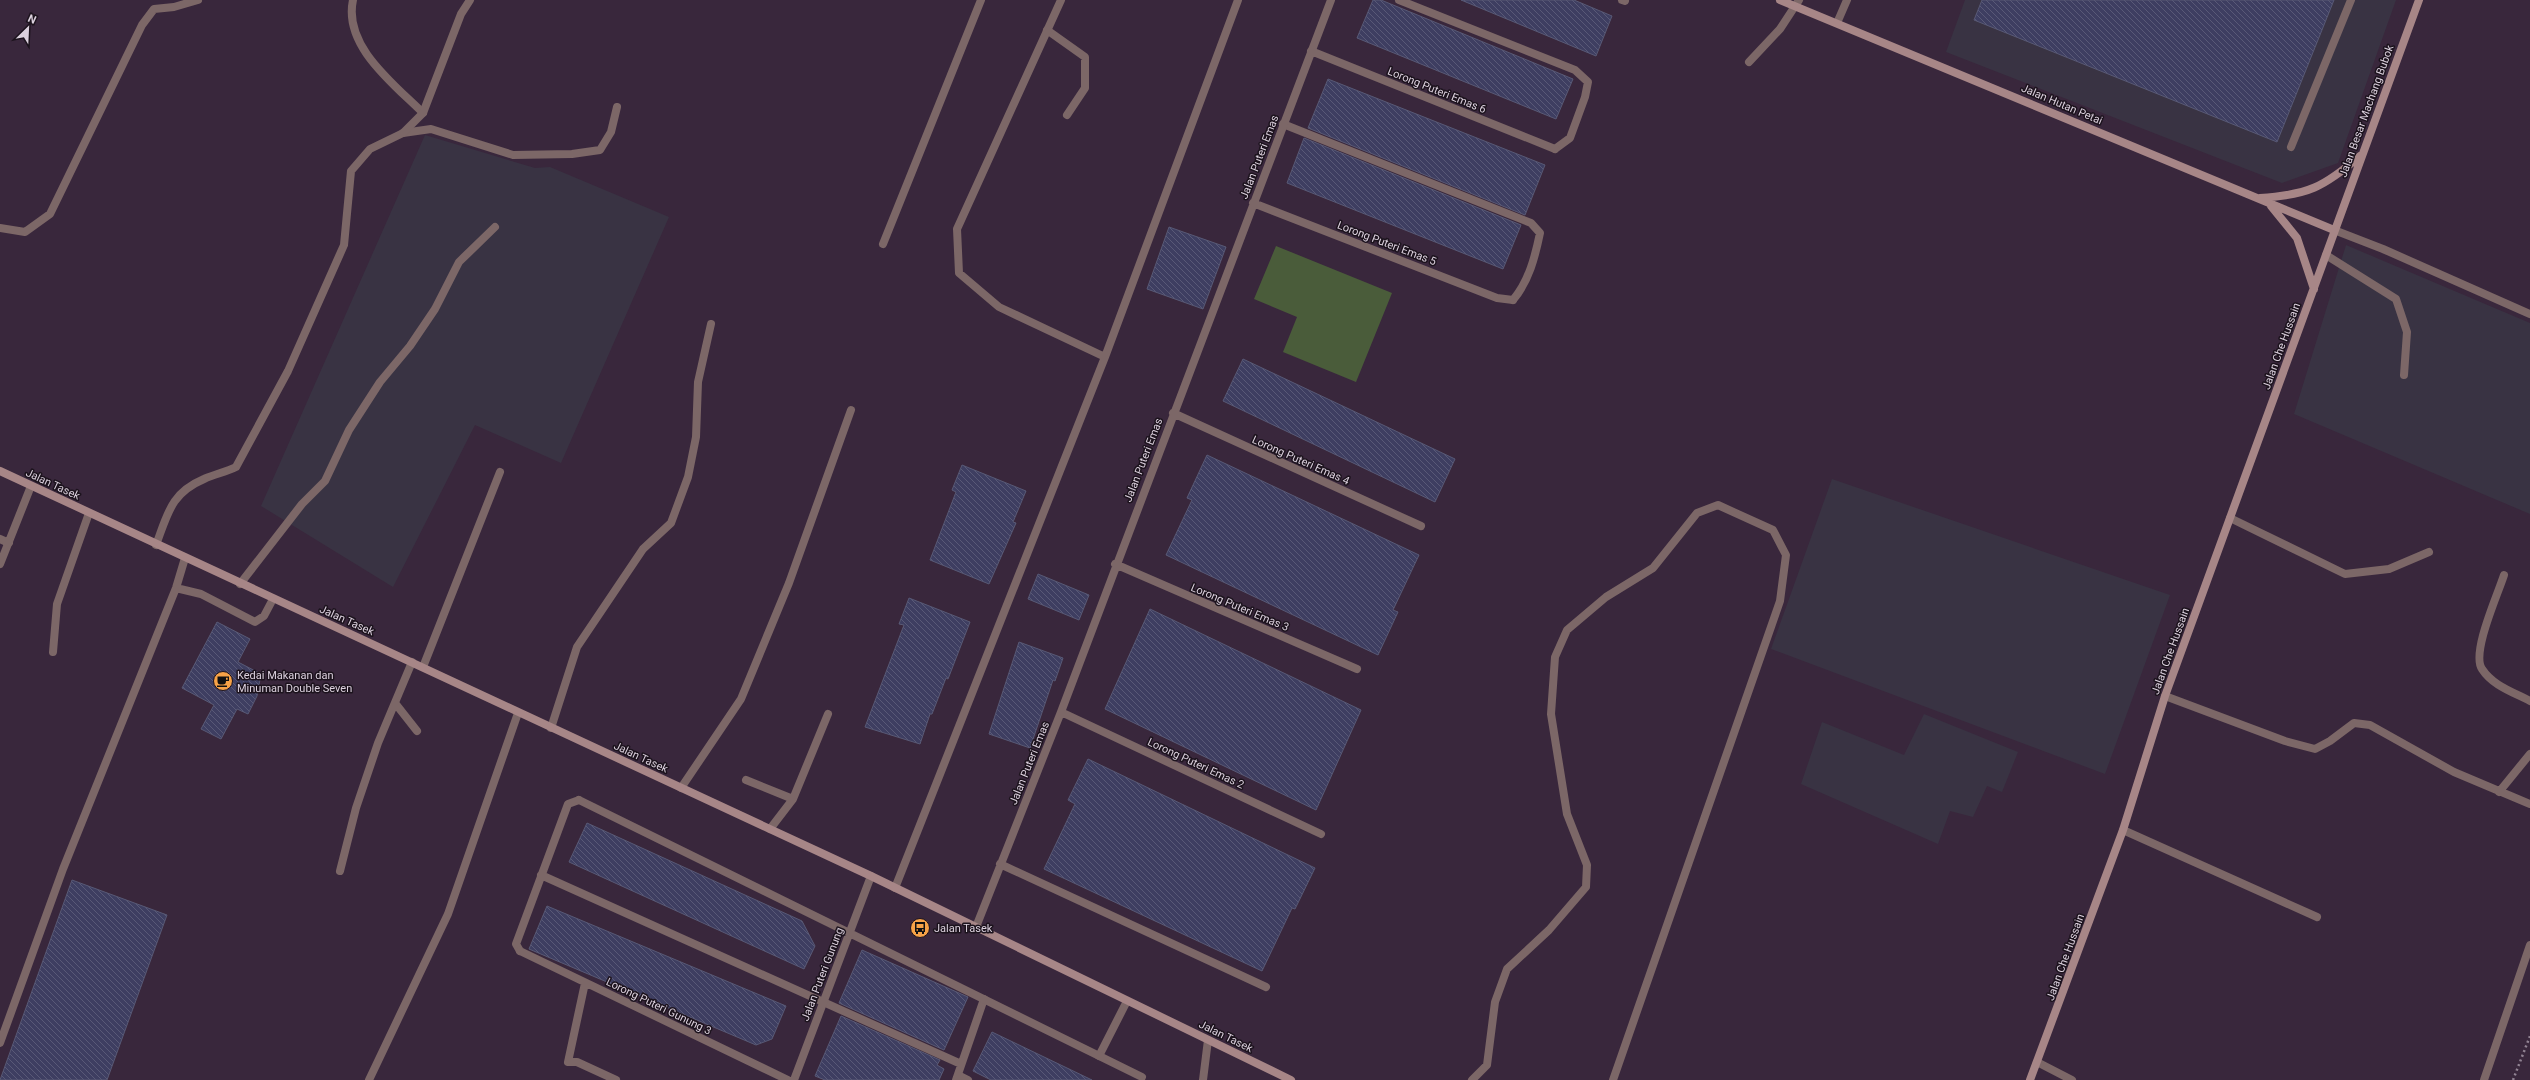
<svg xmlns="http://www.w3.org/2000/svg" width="2530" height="1080" viewBox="0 0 2530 1080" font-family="Roboto,sans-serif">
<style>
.industrial{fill:#393343}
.park{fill:#4a5c3a}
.building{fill:url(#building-back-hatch);stroke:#585975}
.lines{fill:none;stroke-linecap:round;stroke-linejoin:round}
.path{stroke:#918393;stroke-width:2.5;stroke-dasharray:2 3;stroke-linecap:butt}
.lane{stroke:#7c6767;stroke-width:8}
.street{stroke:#7c6767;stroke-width:8}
.secondary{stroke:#a78687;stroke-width:8}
.labels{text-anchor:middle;stroke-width:3;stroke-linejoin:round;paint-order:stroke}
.street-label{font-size:11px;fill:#dcd1de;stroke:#1c131d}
.poi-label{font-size:11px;fill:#dcd1de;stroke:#1c131d;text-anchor:start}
</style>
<defs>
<pattern id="building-back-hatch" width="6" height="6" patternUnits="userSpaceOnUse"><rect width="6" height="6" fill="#3e3e61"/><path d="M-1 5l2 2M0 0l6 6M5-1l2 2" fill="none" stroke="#595977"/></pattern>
</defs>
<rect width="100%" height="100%" fill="#39273c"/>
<path class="industrial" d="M1965 0H2396L2338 163 2282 183 1946 52Z
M425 135 535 168 550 167 669 217 561 463 475 425 393 587 261 506Z
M2346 245 2530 323V514L2294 414Z
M1832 479 2170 595 2105 774 1771 649Z
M1924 714 2018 752 2002 792 1987 786 1973 817 1950 811 1938 844 1801 784 1822 722 1904 755Z"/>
<path class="park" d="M1276 246 1392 293 1356 382 1283 352 1297 317 1254 299Z"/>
<path class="building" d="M1373 0H1381L1573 79 1556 119 1357 38Z
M1461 0H1574L1612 16 1596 56Z
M1982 0H2334L2277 142 1974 20Z
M1328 79 1545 165 1525 215 1308 128Z
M1304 138 1521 225 1503 269 1287 183Z
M1169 227 1226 247 1203 309 1147 289Z
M1243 359 1455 459 1435 502 1223 401Z
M1207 455 1419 555 1393 610 1398 612 1378 655 1166 555 1192 500 1187 498Z
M962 465 1026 491 1013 522 1016 523 989 584 930 560 956 492 952 490Z
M1038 574 1089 595 1079 620 1028 599Z
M909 598 970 622 948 679 946 678 932 714H930L920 744 865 727 904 625 899 624Z
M1150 609 1361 710 1316 810 1105 709Z
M217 622 250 639 238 662 261 674 257 696 248 714 237 709 221 739 201 729 214 705 182 688Z
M1019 642 1063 658 1055 681 1053 680 1030 748 989 734Z
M1088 759 1315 868 1295 909 1292 908 1262 971 1044 869 1075 804 1068 800Z
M587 823 802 921 815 946 804 969 569 862Z
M72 880 167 915 107 1080H0Z
M547 906 786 1006 772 1039 756 1045 529 949Z
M862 950 968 997 944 1050 839 1003Z
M841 1016 940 1060 937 1065 944 1069 939 1080H825L815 1076Z
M992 1032 1092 1080H991L973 1071Z"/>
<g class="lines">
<path class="path" d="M2513 1080 2530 1036"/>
<path class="lane" d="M353 0C343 46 394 84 423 113
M1399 0 1575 70 1588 82 1585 97 1570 138 1555 149
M1837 23 1847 0
M1047 30 1085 57V88L1067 115
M1749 62 1780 29 1799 0
M1283 124 1531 223 1540 233C1535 257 1529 281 1513 300
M403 133 431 129 513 155 572 154 600 150 611 132 617 107
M2291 147 2351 0
M0 228 25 232 50 214 142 25 154 9 174 7 198 0
M883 244 981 0
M2326 255 2396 299 2407 332 2404 375
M2230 518 2345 574 2389 569 2429 552
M240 584 302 504 325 481 349 430 380 382 410 346 435 309 459 262 495 227
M176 588 201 594 255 622 264 616 273 599
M53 652 57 604 89 513
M423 667 500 472
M551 728 577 647 643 549 671 523 688 477 696 437 698 382 711 324
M746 780 793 799
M681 788 741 699 789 583 851 410
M770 829 793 799 828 714
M541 875 961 1064
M520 951 516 944 568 804 579 800
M0 1043 63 869 176 588 185 558
M1099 1056 1127 1001
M958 1075 968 1080
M956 1080 984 999
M1203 1080 1208 1040"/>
<path class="street" d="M1061 0 957 229 959 273 999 307 1105 357
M1622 0 1625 1
M1311 51 1555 149
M1253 203 1497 298 1513 300
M2334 230 2383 249 2530 314
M1173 413 1421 526
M0 539 9 543
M156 545C168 513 171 493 204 479 215 474 226 472 236 467L288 371 344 245 351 171 370 149 403 133 423 113 461 14 470 0
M0 564 31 486
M1115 564 1357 669
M2504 575C2498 594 2471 653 2482 669 2493 686 2513 692 2530 701
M2165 696 2285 741 2315 749 2330 741 2354 723 2370 725 2454 772 2530 804
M395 703 417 731
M1061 712 1321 834
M2499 792 2530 754
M579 800 1142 1077
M2123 830 2317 917
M1000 864 1266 987
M340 871 356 808 378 743 412 662
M895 888 1105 357 1238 0
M976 927 1061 712 1331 0
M520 951 788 1080
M585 983 568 1062H577L616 1080
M2037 1062 2072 1080
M369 1080 448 914 518 713
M794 1080 871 876
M1472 1080 1487 1065 1495 1002 1507 969 1549 930 1586 887 1587 865 1567 814 1551 714 1555 657 1567 630 1606 597 1653 568 1697 513 1718 505 1773 530 1786 555 1780 601 1613 1080
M2484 1080 2530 945"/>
<path class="secondary" d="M1780 0 2334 230
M2260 198C2308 195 2324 187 2360 156
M2271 206 2297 238 2314 289
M0 471 871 876 1291 1080
M2030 1080 2123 830 2165 696 2419 0"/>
</g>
<defs>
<g id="cafe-disc" transform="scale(1)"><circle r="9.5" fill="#f6a247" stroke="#1c131d"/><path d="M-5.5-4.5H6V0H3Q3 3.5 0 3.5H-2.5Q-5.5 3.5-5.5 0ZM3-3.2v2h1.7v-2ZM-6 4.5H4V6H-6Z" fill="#111"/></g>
<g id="bus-disc" transform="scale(1)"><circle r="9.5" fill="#f6a247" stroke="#1c131d"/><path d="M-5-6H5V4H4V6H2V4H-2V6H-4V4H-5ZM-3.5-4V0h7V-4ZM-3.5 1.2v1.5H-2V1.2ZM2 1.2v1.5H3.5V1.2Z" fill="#111"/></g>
</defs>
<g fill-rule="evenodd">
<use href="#cafe-disc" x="223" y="681"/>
<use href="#bus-disc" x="920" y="928"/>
</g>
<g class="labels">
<g class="street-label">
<text transform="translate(1437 90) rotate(22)" y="4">Lorong Puteri Emas 6</text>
<text transform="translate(2062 104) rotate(23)" y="4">Jalan Hutan Petai</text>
<text transform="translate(2366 111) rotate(-70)" y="4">Jalan Besar Machang Bubok</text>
<text transform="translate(1259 157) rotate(-69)" y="4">Jalan Puteri Emas</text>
<text transform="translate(1387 243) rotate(21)" y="4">Lorong Puteri Emas 5</text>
<text transform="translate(2281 346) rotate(-70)" y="4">Jalan Che Hussain</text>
<text transform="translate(1143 460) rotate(-69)" y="4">Jalan Puteri Emas</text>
<text transform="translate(1301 460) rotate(24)" y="4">Lorong Puteri Emas 4</text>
<text transform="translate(53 484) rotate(25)" y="4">Jalan Tasek</text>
<text transform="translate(1240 607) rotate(23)" y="4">Lorong Puteri Emas 3</text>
<text transform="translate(347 620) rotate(24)" y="4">Jalan Tasek</text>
<text transform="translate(2170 651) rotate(-70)" y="4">Jalan Che Hussain</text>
<text transform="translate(641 757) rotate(25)" y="4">Jalan Tasek</text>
<text transform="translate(1029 763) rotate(-68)" y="4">Jalan Puteri Emas</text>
<text transform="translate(1196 763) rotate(25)" y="4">Lorong Puteri Emas 2</text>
<text transform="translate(2065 957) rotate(-70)" y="4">Jalan Che Hussain</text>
<text transform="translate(822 974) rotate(-69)" y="4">Jalan Puteri Gunung</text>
<text transform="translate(659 1006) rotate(26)" y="4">Lorong Puteri Gunung 3</text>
<text transform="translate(1226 1036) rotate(26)" y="4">Jalan Tasek</text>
</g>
<g class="poi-label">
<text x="237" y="679">Kedai Makanan dan<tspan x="237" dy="13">Minuman Double Seven</tspan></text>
<text x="934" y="932">Jalan Tasek</text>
</g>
</g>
<g transform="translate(28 28) rotate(24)" stroke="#1c131d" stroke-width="3" paint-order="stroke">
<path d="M0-3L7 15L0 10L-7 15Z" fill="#dcd1de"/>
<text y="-6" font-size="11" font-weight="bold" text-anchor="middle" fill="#dcd1de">N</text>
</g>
</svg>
